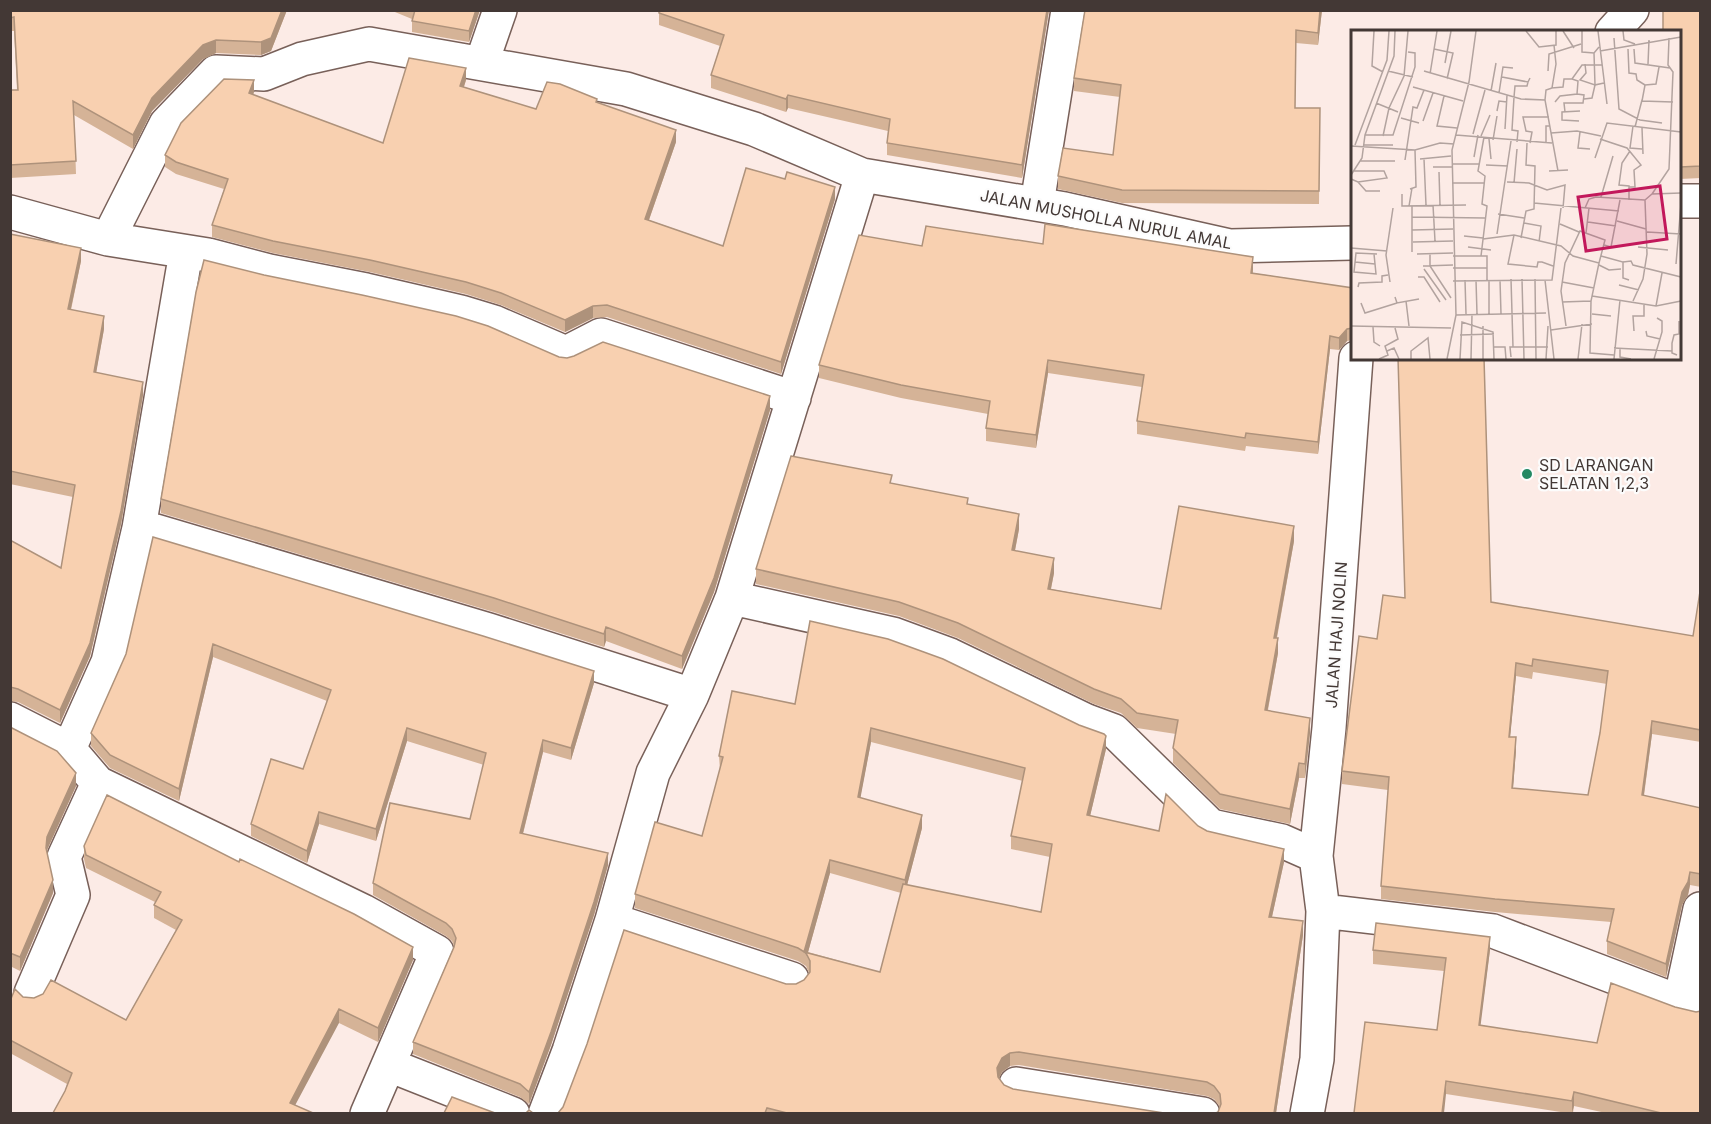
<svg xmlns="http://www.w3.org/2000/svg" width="1711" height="1124" viewBox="0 0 1711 1124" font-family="Inter,sans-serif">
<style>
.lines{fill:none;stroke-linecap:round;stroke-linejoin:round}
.minor-casing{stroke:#786059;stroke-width:36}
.minor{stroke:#fff;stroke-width:33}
.wall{fill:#d5b397;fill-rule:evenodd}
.shaded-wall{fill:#ae927b}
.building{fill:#f8d0b0;stroke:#ae927b;stroke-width:1.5;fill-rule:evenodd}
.poi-dot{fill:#238964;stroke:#fcfcfc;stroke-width:2}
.labels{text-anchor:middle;stroke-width:4.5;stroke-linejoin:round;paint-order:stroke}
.street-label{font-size:16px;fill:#433835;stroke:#fcfcfc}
.poi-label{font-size:16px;fill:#433835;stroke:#fcfcfc;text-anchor:start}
.inset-road{fill:none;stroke:#b2a39f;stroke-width:1.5}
.view{fill:#c2185b;fill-opacity:0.15;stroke:#c2185b;stroke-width:3}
.inset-edge{fill:none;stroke:#433835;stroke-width:3}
</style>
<rect width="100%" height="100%" fill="#fcebe6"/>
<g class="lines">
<g class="minor-casing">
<path id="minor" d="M1612 32 1632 10
M482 62 500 10
M1680 201H1700
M1037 204 1068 10
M10 212 108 239 208 255 269 271 366 290 461 312 494 322 566 353 601 335 794 398
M108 239 166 124 216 72 264 74 302 59 369 44 626 89 754 129 862 175 1065 209 1230 246 1352 243
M139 528 156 531 489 630 692 695
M732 598 893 634 950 655 1087 721 1114 731 1211 826 1282 841 1316 856
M10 719 69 749 98 783 363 911 437 952 367 1114
M69 749 108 662 139 528 186 252
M1323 911 1493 931 1680 1002 1700 1007
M612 920 792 979
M31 993 73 895 64 857 98 783
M1680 1002 1700 909
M389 1065 513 1114
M1016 1084 1203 1114
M545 1114 569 1051 612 920 653 773 692 695 732 598 862 175
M1307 1114 1317 1059 1323 911 1316 856 1329 728 1356 358"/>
</g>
<use href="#minor" class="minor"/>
</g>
<path class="wall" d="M10 10H287L271 51 261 55 216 53 203 59 152 111 133 149 74 115 76 174 10 178V90H17L14 31H10Z
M390 10H480L469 42 412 32V19Z
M1049 10 1022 178 887 155V143L888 131 788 108 786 112 711 88V75L720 46 659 25V13Z
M1085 10H1322L1318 45 1296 43 1295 108H1320L1319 204 1122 203 1058 189V176L1113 155 1120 97 1074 91V78Z
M1701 10V178L1680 179V32L1663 31Z
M466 80 464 87 536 109 597 102 676 142 649 220 723 246 835 199 781 374 607 317 593 318 565 332 501 305 466 294 370 272 273 253 212 237V225L224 189 176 174 165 167V155L254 92 253 95 383 143Z
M10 234 81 261 71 310 104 329 96 372 143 395 121 524 90 656 60 723 18 702 10 701V540L61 568 73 497 10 484Z
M1043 244 1253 269V273L1353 288V340L1347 341 1339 350 1330 349 1318 454 1246 446 1245 451 1137 434V421L1142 387 1048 373 1036 448 986 441V428L988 414 901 398 819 378V365L922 246Z
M559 357 770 410 714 592 682 669 606 641 604 647 494 612 161 513V499Z
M1394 358H1484L1491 602 1693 636 1701 585V742L1652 734 1644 796 1701 808V887L1690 885 1688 895 1682 905 1666 977 1607 954V941L1611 922 1495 912 1381 899V886L1388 790 1342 784V771L1377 639 1405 598 1398 359ZM1533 672 1607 684 1600 733 1588 795 1513 789 1516 750 1510 737 1516 676 1532 679Z
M892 484 968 504 1019 529 1015 551 1054 573 1051 589 1161 609 1294 541 1277 638 1278 653 1268 710 1310 733 1305 778H1299L1290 824 1220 809 1173 763V748L1176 734 1137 728 1121 713 1094 704 958 638 899 616 756 584V569Z
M153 537 594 683 571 760 543 752 523 834 608 865 594 915 551 1045 529 1104 520 1097 413 1054V1042L454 946 452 941 446 936 373 895V883L470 819 484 765 407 741 376 841 319 824 307 863 251 836V824L303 769 327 701 213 657 179 801 110 768 91 746V733L126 654Z
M795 704 1106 749 1090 816 1159 831 1198 826 1207 831 1284 862 1272 917 1303 935 1276 1113H1216L1218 1112 1220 1107 1214 1099 1207 1096 1019 1065 1010 1066 1002 1072 999 1078 1004 1085 1013 1089 1164 1113H558L786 984H796L804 980 809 973 806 966 798 961 635 908V894L702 836 720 770 719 756ZM871 742 1023 781 1011 836V849L1050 857 1041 912 907 885 922 828 860 798ZM830 873 901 893 880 972 808 952Z
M10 727 76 786 47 850 53 893 20 971 10 966Z
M84 846 413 960 378 1042 339 1023 65 1091 67 1084 10 1053V1001L23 997 126 1020 176 930 154 918V905L155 902 86 868 84 859Z
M1373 950H1490L1480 1025 1701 1113H1606L1574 1106 1573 1113H1567L1446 1094 1437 1030 1444 971 1373 964Z"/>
<path class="shaded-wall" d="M282 10H287L271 51 261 55V42Z
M476 10H480L469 42V31Z
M1047 10H1049L1022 178V165Z
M1320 10H1322L1318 45V33Z
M216 40V53L203 59 152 111 133 149V135L152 98 203 45Z
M466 68V80L460 98V86Z
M254 80V92L249 105V93Z
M788 95V108L786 112V99Z
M676 130V142L645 231V219Z
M835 187V199L781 374V362Z
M81 248V261L68 322V309Z
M1253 257V269L1251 286V273Z
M593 306V318L565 332V320Z
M104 316V329L94 385V372Z
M1347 329V341L1339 350V338Z
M1330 336V349L1318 454V442Z
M1048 360V373L1036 448V435Z
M143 382V395L121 524 90 656 60 723V710Z
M770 396V410L714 592 682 669V656Z
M1019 514V529L1012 565V550Z
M1294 526V541L1274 652V638Z
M1054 558V573L1048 603V589Z
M606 627V641L604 647V634Z
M1278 638V653L1265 724V710Z
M213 644V657L179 801V789Z
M1516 663V676L1509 749V737Z
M594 671V683L571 760V748Z
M1310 718V733L1305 778V764Z
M1652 721V734L1642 808V795Z
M407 728V741L376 841V829Z
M871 728V742L858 811V797Z
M1106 736V749L1087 829V815Z
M1516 737V750L1512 801V788Z
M543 740V752L520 845V833Z
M1299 763V778L1290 824V809Z
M76 773V786L47 850 46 861 47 837Z
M319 812V824L307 863V851Z
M922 815V828L905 893V880Z
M1284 849V862L1269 930V917Z
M608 853V865L594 915 551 1045 529 1104V1092Z
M830 860V873L807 956 804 952Z
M1690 872V885L1688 895 1682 905 1666 977V964L1682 892Z
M53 880V893L20 971V957Z
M1303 921V935L1276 1113H1274Z
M1490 937V950L1479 1038V1025Z
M413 947V960L378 1042V1028Z
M339 1009V1023L291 1113 290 1103Z
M1010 1053V1066L1002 1072 997 1082V1068L1002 1058Z
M1446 1081V1094L1444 1113H1442Z
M1574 1092V1106L1572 1113V1101Z"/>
<path class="building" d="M10 10H282L271 38 261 42 216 40 203 45 152 98 133 135 73 101 76 161 10 165V90H18L14 17 10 18Z
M415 10H476L469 31 412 21Z
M659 10H1047L1022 165 887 143 890 119 788 95 786 99 711 75 724 35 659 13Z
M1085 10H1320L1318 33 1296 30 1295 108H1320L1319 191 1122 190 1058 176 1063 148 1113 155 1121 85 1074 78Z
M1663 10H1701V166L1680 167V32H1627L1663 31Z
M1412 31H1479V32Z
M409 58 466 68 460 86 536 109 547 82 560 84 597 99 596 102 676 130 645 219 723 246 746 168 785 179 787 172 835 187 781 362 607 305 593 306 565 320 501 293 466 282 370 260 273 241 212 225 228 179 176 162 165 155 181 123 224 79 254 80 249 93 383 143Z
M1045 224 1253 257 1251 273 1353 288V328L1347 329 1339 338 1330 336 1318 442 1246 433 1245 438 1137 421 1144 375 1048 360 1036 435 986 428 990 401 901 385 819 365 859 235 922 246 926 226 1043 244Z
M10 234 81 248 68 309 104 316 94 372 143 382 121 511 90 643 60 710 18 689 10 687V540L61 568 75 485 10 471Z
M204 260 264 275 362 295 456 316 488 326 559 357 567 358 574 356 603 342 770 396 714 578 682 656 606 627 604 634 494 598 161 499 196 292Z
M1398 358H1484L1491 602 1693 636 1701 585V730L1652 721 1642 795 1701 808V874L1690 872 1688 882 1682 892 1666 964 1607 941 1614 909 1495 899 1381 886 1389 777 1342 771 1359 636 1377 639 1383 595 1405 598ZM1533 659 1608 671 1600 733 1588 795 1512 788 1516 737H1509L1516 663 1532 666Z
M791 456 892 475 890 483 968 498 967 504 1019 514 1012 550 1054 558 1048 589 1161 609 1179 506 1294 526 1274 638H1278L1265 710 1310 718 1305 764 1299 763 1290 809 1220 794 1173 748 1178 720 1137 713 1121 699 1094 689 958 623 899 602 756 569Z
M153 537 483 636 594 671 571 748 543 740 520 833 608 853 594 902 551 1032 529 1092 520 1084 413 1042 454 947 456 938 452 929 446 923 373 883 390 803 470 819 486 753 407 728 376 829 319 812 307 851 251 824 271 759 303 769 331 690 213 644 179 789 110 755 91 733 126 654Z
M810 621 888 639 943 659 1079 725 1104 734 1106 736 1087 815 1159 831 1166 794 1198 826 1207 831 1284 849 1269 917 1303 921 1274 1113H1216L1218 1112 1221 1104 1220 1094 1214 1086 1207 1082 1019 1052 1010 1053 1002 1058 997 1068 998 1077 1004 1085 1013 1089 1164 1113H787L767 1108 765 1113H558L563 1107 587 1044 624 930 786 984H796L804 980 810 972V961L806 953 798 948 635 894 655 822 702 836 723 757 719 756 732 691 795 704ZM871 728 1025 768 1011 836 1052 844 1041 912 903 884 880 972 804 952 830 860 905 880 922 815 858 797Z
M10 727 57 751 76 773 47 837 46 848 53 880 20 957 10 953Z
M107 795 239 862 240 859 354 914 413 947 378 1028 339 1009 290 1103 313 1113H53L65 1091 72 1073 10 1040V1001L15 989 23 997 34 998 43 994 51 980 126 1020 182 920 154 905 161 892 86 855 84 846Z
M1376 923 1490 937 1479 1025 1597 1043 1611 983 1675 1007 1696 1012 1701 1011V1113H1661L1574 1092 1572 1101 1446 1081 1442 1113H1354L1365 1022 1437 1030 1446 958 1373 950Z
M452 1097 495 1113H444Z
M529 1110 533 1113H526Z"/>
<circle class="poi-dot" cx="1527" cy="474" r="6"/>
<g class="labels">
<g class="street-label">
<text transform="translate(1106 219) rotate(11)" y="6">JALAN MUSHOLLA NURUL AMAL</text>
<text transform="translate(1336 635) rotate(-86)" y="6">JALAN HAJI NOLIN</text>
</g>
<g class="poi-label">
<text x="1539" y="471">SD LARANGAN<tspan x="1539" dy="18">SELATAN 1,2,3</tspan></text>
</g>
</g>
<g transform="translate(1351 30)">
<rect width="330" height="330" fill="#fcebe6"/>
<path class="inset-road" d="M23 1 21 36 32 42M175 1 188 17 205 15V1M212 1 223 18M231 1V22L243 23 248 17M247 1 256 74M272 1 273 10 284 14M263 8 268 79 289 90 311 93M203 15 205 34 201 58 212 57 213 49H221L231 35H251M83 19 102 23 96 49M277 19 278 43 285 44 286 50 294 55M283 19 284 33 319 38M249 21 330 7M94 33 100 1M234 34 235 43 229 50 244 55 243 23M297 34 298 10M37 41 62 47M73 41 170 69 194 70M197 41 198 24 230 14M79 44 86 1M151 47 177 52 179 48M294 55 291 71 322 72M294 55 305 54 308 37M62 57 112 71M201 58 195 60 194 70 207 141M140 61 145 33M148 63 152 37 162 38M93 66 86 96 106 98M163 67 161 100 167 101 166 112M163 67 164 56H176L177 52M233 69 241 68 244 55 253 53M204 72 209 66 226 64 227 51 221 49M25 73 47 82M146 81 148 71 156 72M214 82 213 73H232L233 65 226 64M50 88 68 93M72 91 82 63M228 91 211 90V82L229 81M282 96 279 118 291 119M284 97 291 70M291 98 292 124M154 99 156 65M229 102 227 118 239 119M200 103 226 101 250 106M122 104 134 60M14 105H42L64 37V23L57 22M105 105 201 113M32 106 38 78 53 46 57 1M130 106 139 85M138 109 140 129M249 109 276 118 290 135 283 140 284 157H278M142 110 146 86M179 113 181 102 175 101 172 87H198M195 113V96H199M4 115 36 30 38 1M13 115H42M0 116 64 120 89 113 103 114M123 127 127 105M244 128 256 93 330 102M69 129 100 126M73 129 75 175M54 130 62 77 66 78 73 60M9 131H44M101 134H128M135 135 157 136M82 137H101M198 141 217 140M88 142 89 175M0 145 11 128 14 105 43 26 44 1M0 149 7 152 36 148 33 141H2M7 152 15 161H29M156 152 178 153 196 160 214 155 212 178M101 153H133M163 153 166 119M59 159 65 157 64 120M51 164V176L115 175M301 164 318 139 322 42 317 35 318 8M250 167 262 126M278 170V156L268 155 271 133 279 121M183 173 268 181M82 175 84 211M58 176 61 158M61 176V222M234 178 238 169 245 167 294 170M147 184 173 188M61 187 134 188M266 191 295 199M237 192 265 196M173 193 190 196 188 212M209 194 228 202M61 200 102 199M296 202 330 204M235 203 238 178M146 204 160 111M163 205 157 234 186 237 187 232H191L202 236M113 206 132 208M170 208 175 181 183 179 184 136 175 135 176 113M132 209 163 205 210 216 222 226 248 233 240 271 239 323 263 325M62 212 102 211M253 215 260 217 269 170M117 217 140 220M287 217 317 220M0 218 36 221M23 224 25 244 3 242 5 223 26 224M66 224 102 223M79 224V236L100 268M102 226H136V250M130 226 136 176 131 174 134 146 127 141 133 107M250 226 272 232V248L278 250M4 232 24 234M272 232 280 231 282 235 330 247M325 234 330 174M248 235 258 240 270 239M72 236 102 235M102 238H136M73 239 95 270M67 247H73L89 272M160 249 162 317M171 249 173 329M184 249 185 329M114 250 115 284M125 250 126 284M138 250V284M149 250 150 284M194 250 203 329M102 251 201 250 210 178M39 252 35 225 42 178M211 252 243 258M268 255 288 260M7 257 8 253 31 252V246L37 245M241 266 305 276 330 271M44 267 46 273 68 269M55 271 58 296M282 271 292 249 296 224 294 170 301 164 330 163M211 272 240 271M10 273 14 283 46 273M305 276 311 243M241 284 260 286M105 285 101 120 118 52 125 1M105 285 195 283M0 296 100 298M132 296V329M215 296 210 261 214 233 229 201 254 210 248 233M22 297 23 312 29 316M200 300 241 294M283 301 282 286H293V274M295 301 296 306 309 309M109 305 143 304M143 317H154L155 329M263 318 321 321M269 319V327L280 329M36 321 43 318 48 329M326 325 321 323V313L323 305 328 304V291M160 327 159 317H197M28 329 37 325 34 316 47 309 44 298M60 329V321L77 308 79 329M96 329 105 285M109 329 111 292 142 302 143 329M120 329 121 284M195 329 197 296M227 329 231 294M263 329 269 270M303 329 311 302V291L306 288"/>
<path class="view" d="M309 156 316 209 235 221 227 167Z"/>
<rect width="330" height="330" class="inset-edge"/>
</g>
<rect width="1711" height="1124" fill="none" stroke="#433835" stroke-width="24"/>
</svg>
